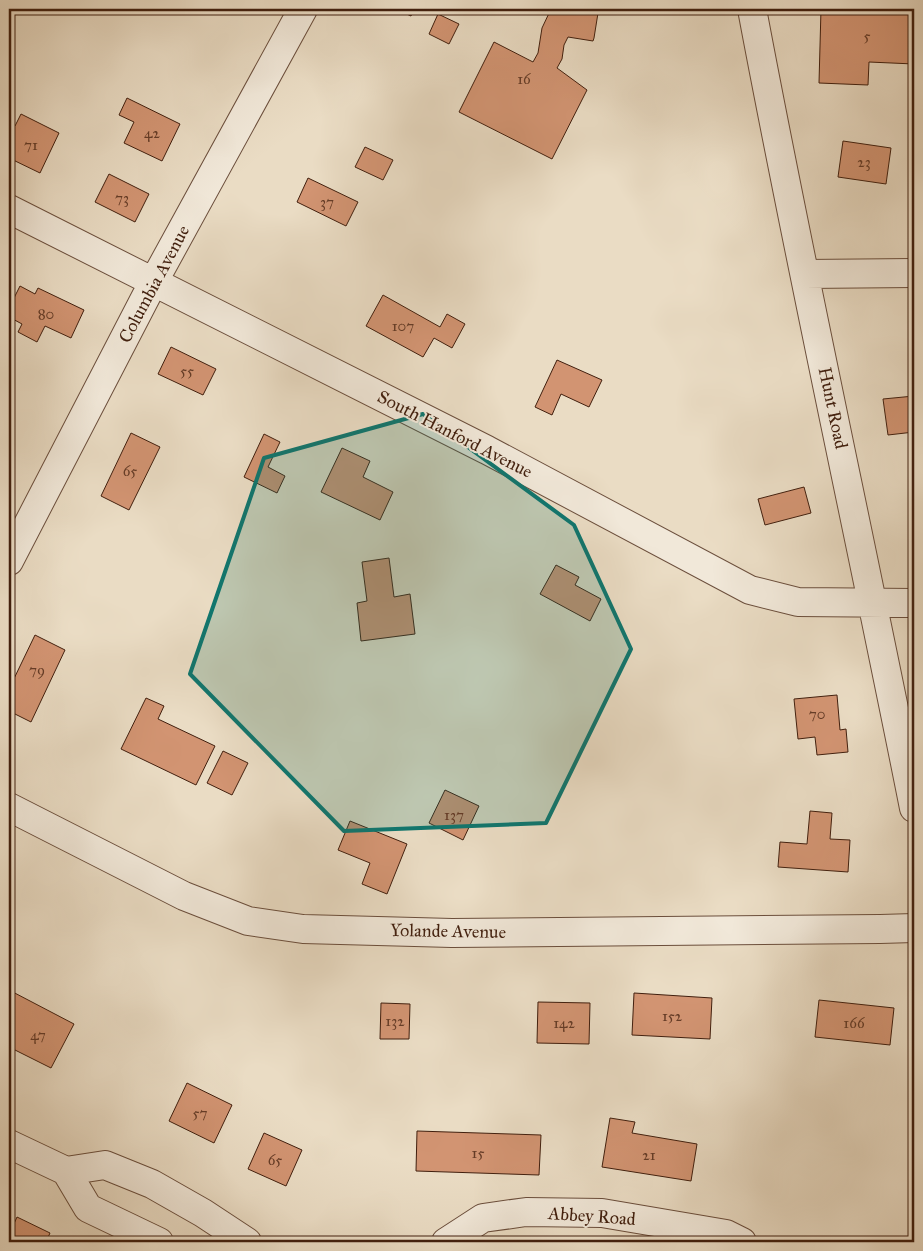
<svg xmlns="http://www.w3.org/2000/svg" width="923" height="1251" viewBox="0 0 923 1251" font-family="'IM FELL Great Primer',serif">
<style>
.building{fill:#d29472;stroke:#411f0e}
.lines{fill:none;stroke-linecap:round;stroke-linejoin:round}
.minor-casing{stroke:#6b4e3c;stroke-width:30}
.minor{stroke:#f1e8d9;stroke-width:28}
.marked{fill:#0f766e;fill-opacity:0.2;stroke:#0f766e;stroke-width:4;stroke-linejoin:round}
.labels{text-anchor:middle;stroke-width:4;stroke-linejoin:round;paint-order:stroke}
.number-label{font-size:15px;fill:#653c27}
.street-label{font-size:18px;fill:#411f0e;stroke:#f1e8d9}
</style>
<rect width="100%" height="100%" fill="#eadcc4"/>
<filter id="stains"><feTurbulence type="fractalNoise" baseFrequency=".004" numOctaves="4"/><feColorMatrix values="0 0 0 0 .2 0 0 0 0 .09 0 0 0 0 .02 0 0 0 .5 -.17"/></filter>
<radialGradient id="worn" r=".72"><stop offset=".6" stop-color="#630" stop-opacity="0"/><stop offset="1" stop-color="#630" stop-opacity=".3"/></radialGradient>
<path class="building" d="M396 9H414L411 16Z
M551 9H571L598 13 594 38 593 41 568 37 564 45 562 59 557 68 587 90 552 159 459 112 494 42 533 62 538 53 542 28Z
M821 9H914V64L869 62 868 85 819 83Z
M438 14 459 24 449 44 429 34Z
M127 98 180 124 162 161 124 143 134 122 119 115Z
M21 114 59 133 40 173 9 158V123L15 126Z
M843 141 891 148 886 184 838 177Z
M365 147 393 160 383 180 355 167Z
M109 174 149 194 135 222 95 202Z
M308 178 358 202 346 226 297 202Z
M20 286 35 294 38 288 84 310 71 338 45 326 37 342 18 332 22 324 9 317V308Z
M383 295 440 327 447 314 465 324 452 348 434 338 423 357 366 326Z
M171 347 216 369 203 395 158 374Z
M557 360 602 380 589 407 561 394 552 415 535 407Z
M914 396V432L888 435 883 399Z
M131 433 160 447 129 510 101 496Z
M264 434 280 442 268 467 285 476 277 493 244 477Z
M342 448 370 461 363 477 393 492 380 520 321 492Z
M804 487 811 513 765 525 758 499Z
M914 512V540L910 513Z
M389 558 394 597 410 594 415 634 361 641 357 603 367 601 362 562Z
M556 565 579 577 575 585 601 599 590 621 540 594Z
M35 635 65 650 31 722 9 711V689Z
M837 695 840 730 846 729 848 752 817 755 815 737 798 739 794 699Z
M146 698 164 706 158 719 215 746 196 785 121 749Z
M223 751 248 763 232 795 207 783Z
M445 790 479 806 463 840 429 823Z
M810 811 832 813 830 839 850 840 848 872 778 867 780 842 807 844Z
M350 821 407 844 387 894 362 884 370 863 338 850Z
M9 990 74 1024 51 1068 9 1047Z
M634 993 712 998 710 1039 632 1035Z
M819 1000 894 1008 890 1045 815 1037Z
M538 1002 590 1003 589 1044 537 1043Z
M381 1003 410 1004 409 1039H380Z
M187 1083 232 1105 214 1143 169 1121Z
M610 1118 635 1122 632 1133 697 1144 691 1181 602 1167Z
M417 1131 541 1135 539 1175 416 1171Z
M264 1133 302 1150 286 1186 248 1169Z
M17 1217 50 1233 46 1242H9V1235Z"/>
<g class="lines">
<g class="minor-casing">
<path id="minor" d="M752 9C802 276 861 541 914 808
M9 209 487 450 750 590 798 602 914 603
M805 274 914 273
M9 561 154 281 303 9
M9 807 184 896 248 921 303 929 452 933 880 929 914 928
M9 1144 66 1171 88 1208 159 1242
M66 1171 105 1165 152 1184 203 1213 247 1242
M446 1242 483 1218 526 1212 602 1213 726 1234 742 1242"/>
</g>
<use href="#minor" class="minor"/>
</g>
<path class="marked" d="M423 414 574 525 631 649 546 823 344 831 190 674 264 458Z"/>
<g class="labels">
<g class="number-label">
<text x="867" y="41">5</text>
<text x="524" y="84">16</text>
<text x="152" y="138">42</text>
<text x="31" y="150">71</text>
<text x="864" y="167">23</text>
<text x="122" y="203">73</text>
<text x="327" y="207">37</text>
<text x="46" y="319">80</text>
<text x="403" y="331">107</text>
<text x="187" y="376">55</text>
<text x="130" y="476">65</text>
<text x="37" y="675">79</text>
<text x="817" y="719">70</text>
<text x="454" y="820">137</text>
<text x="672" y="1021">152</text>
<text x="395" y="1026">132</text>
<text x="564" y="1028">142</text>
<text x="854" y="1028">166</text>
<text x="38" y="1040">47</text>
<text x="200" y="1118">57</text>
<text x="478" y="1158">15</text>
<text x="649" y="1160">21</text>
<text x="275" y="1165">65</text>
</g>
<g class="street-label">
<text transform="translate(154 284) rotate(-62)" y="6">Columbia Avenue</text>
<text transform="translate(833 408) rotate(78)" y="6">Hunt Road</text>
<text transform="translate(455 434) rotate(27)" y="6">South Hanford Avenue</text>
<text transform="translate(448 931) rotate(1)" y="6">Yolande Avenue</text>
<text transform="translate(592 1216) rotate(4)" y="6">Abbey Road</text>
</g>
</g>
<rect width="923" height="1251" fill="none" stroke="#eadcc4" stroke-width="30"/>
<rect x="10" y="10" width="903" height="1231" fill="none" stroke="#411f0e" stroke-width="2.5"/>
<rect x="15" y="15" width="893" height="1221" fill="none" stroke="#411f0e"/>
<rect width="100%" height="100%" filter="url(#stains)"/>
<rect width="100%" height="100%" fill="url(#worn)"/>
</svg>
